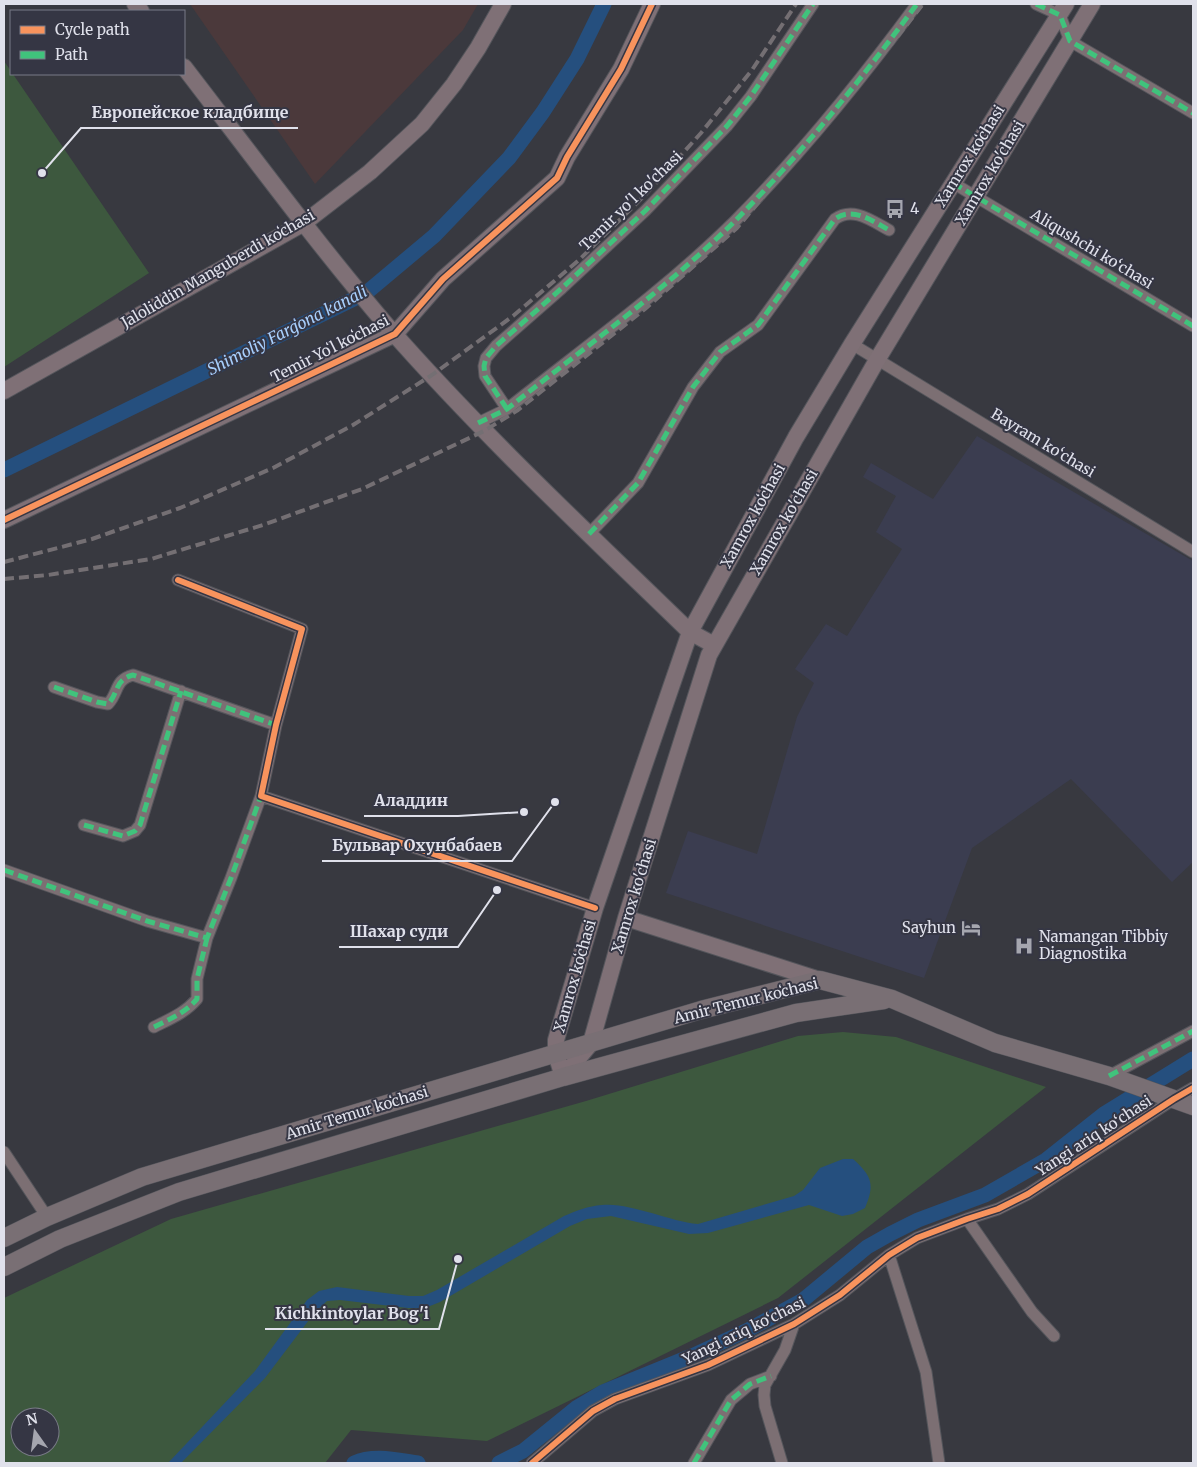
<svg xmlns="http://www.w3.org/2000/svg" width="1197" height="1467" viewBox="0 0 1197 1467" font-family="Merriweather,serif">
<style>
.industrial{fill:#4b393b}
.built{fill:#3b3d50}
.green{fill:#3d583e;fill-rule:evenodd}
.water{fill:#254f7e}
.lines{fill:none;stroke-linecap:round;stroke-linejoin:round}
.canal{stroke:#254f7e;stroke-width:15}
.street-casing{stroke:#54555b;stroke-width:13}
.secondary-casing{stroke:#54555b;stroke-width:18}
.primary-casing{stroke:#54555b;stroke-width:19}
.street{stroke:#7c6f73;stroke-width:11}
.secondary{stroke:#7f7076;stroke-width:16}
.primary{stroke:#796f74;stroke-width:18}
.rail{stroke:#746f73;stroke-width:4;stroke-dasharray:10 5;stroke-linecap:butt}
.quiet{stroke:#40c37c;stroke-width:5;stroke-dasharray:10 5;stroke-linecap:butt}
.cycleway-casing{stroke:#353644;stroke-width:9}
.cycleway{stroke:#f8935d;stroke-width:6}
.labels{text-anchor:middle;stroke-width:4;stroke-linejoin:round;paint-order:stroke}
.street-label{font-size:15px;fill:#e0e1eb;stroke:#353644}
.poi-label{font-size:15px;fill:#e0e1eb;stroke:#353644;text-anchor:start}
.water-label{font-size:16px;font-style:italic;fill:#a7cefc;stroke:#353644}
.leader{fill:none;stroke:#e0e1eb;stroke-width:2}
.callout-dot{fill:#e0e1eb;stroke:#353644;stroke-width:2}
.callout-label{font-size:16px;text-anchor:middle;font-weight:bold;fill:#e0e1eb;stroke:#353644;stroke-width:4;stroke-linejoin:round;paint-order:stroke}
</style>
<rect width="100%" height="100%" fill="#383940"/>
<path class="industrial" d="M190 4H478L463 30 315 184Z"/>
<path class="built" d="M977 436 1193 561V862L1172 882 1071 779 972 848 924 978 666 893 688 831 757 854 797 717 814 683 795 669 826 624 847 636 902 549 876 532 896 496 863 477 871 463 933 499Z"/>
<path class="green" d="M4 61 149 273 4 367Z
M843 1032 896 1037 1046 1087 778 1298 487 1441 351 1430 325 1463H4V1298L171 1219 586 1101 798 1036ZM20 1417H50V1447H20Z"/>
<path class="water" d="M843 1159H853C872 1176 875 1184 865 1208L853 1214 842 1216 809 1205 708 1233 689 1234 611 1216 587 1219 570 1226 440 1302 425 1308H408L340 1300 327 1301 315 1312 265 1378 181 1463H168L255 1371 307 1300 319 1291 337 1287 409 1296H423L437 1290 564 1216C576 1211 588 1206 602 1205 629 1202 668 1221 698 1224L794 1196 803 1190 820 1168Z"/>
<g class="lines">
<path class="canal" d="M4 470 366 293 434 236 509 158 543 112 577 59 604 4
M354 1463C374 1454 397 1460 418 1463
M499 1463 523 1451 576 1408 603 1392 694 1355 748 1330 803 1300 867 1247 890 1234 918 1220 985 1195 1046 1160 1104 1114 1193 1059"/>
<g class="street-casing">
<path id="street" d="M1036 4 1060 15 1070 41 1193 113
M953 183 1193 326
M852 344 1193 552
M507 409 485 376 484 366 486 358 496 346 562 288 645 211 727 126 751 96 813 4
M478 423 507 409C584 348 665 290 735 221 801 154 861 80 917 4
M589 534 638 483 693 387 720 352 758 325 835 219C853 206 872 221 889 230
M178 580 302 629 276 725 261 796 595 908
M54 687 97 702 108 704C119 693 114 680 133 675L276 725
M84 825 123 836 135 831 140 825 181 691
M4 870 147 921 207 938 231 878 261 796
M154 1027C170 1019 185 1013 197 999V979L207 938
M1109 1076 1193 1031
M4 1152 47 1217
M967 1219 1032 1312 1054 1336
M889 1255 926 1372 939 1463
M532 1463 593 1411 615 1399 708 1365 794 1324 840 1295 889 1255 917 1238 967 1219 998 1209 1028 1194 1174 1099 1193 1088
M694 1463 731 1400 750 1384 771 1376
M782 1463 765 1406 764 1395 765 1385 785 1350 794 1324"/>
</g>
<g class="secondary-casing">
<path id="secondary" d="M135 4 141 11
M184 67C251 154 317 244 389 328 483 435 587 532 690 632L714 645
M4 391 304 223 370 172 422 124 454 84 478 48 503 4
M4 520 395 334 443 279 557 178 567 157 621 69 652 4
M626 918 820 980
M563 1077 591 1043 626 918 709 655 877 360 1092 4
M563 1077 556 1054V1040L595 908 690 632 796 437 852 344 1066 4"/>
</g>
<g class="primary-casing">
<path id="primary" d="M4 1238 47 1217 142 1177 701 1010 820 980 892 999 995 1043 1109 1076 1193 1106
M4 1267 60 1239 179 1192 563 1077 796 1013 884 1000"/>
</g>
<use href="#street" class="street"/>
<use href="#secondary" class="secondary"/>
<use href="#primary" class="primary"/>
<path class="rail" d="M4 562 92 539 180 508 273 468 353 425 432 375 513 316 579 260 646 194 701 133 752 70 796 4
M4 579 48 575 151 559 263 525 362 489 484 431 518 410 645 309 737 228 898 36 923 4"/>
<path class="quiet" d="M1036 4 1060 15 1070 41 1193 113
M953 183 1193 326
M507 409 485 376 484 366 486 358 496 346 562 288 645 211 727 126 751 96 813 4
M478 423 507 409C584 348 665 290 735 221 801 154 861 80 917 4
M589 534 638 483 693 387 720 352 758 325 835 219C853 206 872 221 889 230
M54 687 97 702 108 704C119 693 114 680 133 675L276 725
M84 825 123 836 135 831 140 825 181 691
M4 870 147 921 207 938 231 878 261 796
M154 1027C170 1019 185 1013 197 999V979L207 938
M1109 1076 1193 1031
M694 1463 731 1400 750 1384 771 1376"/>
<g class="cycleway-casing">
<path id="cycleway" d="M4 520 395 334 443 279 557 178 567 157 621 69 652 4
M178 580 302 629 276 725 261 796 595 908
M532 1463 593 1411 615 1399 708 1365 794 1324 840 1295 889 1255 917 1238 967 1219 998 1209 1028 1194 1174 1099 1193 1088"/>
</g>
<use href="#cycleway" class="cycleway"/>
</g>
<defs>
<g id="bus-bare" transform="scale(1.5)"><path d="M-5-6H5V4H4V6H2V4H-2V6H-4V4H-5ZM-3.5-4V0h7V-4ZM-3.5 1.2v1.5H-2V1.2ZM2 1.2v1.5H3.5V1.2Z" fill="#a5a6af" stroke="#353644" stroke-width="2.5" paint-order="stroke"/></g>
<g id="hotel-bare" transform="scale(1.5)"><path d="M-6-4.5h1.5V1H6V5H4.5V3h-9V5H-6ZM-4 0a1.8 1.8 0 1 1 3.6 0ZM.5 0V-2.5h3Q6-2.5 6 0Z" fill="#a5a6af" stroke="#353644" stroke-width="2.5" paint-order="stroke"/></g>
<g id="hospital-bare" transform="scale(1.5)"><path d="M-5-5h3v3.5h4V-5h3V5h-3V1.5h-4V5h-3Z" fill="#a5a6af" stroke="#353644" stroke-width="2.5" paint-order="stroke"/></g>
</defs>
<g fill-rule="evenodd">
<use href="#bus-bare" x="895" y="209"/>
<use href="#hotel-bare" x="971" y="928"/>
<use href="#hospital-bare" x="1024" y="946"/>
</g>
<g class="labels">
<g class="street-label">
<text transform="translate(970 156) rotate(-58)" y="5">Xamrox koʻchasi</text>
<text transform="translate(990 173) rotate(-59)" y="5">Xamrox ko'chasi</text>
<text transform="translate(631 201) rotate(-44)" y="5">Temir yo'l ko'chasi</text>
<text transform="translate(1092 249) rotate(31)" y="5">Aliqushchi ko‘chasi</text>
<text transform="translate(218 269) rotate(-30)" y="5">Jaloliddin Manguberdi koʻchasi</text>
<text transform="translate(330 349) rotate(-27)" y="5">Temir Yoʻl koʻchasi</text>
<text transform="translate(1043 443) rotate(31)" y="5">Bayram ko‘chasi</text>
<text transform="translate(753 516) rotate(-61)" y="5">Xamrox koʻchasi</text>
<text transform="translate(784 522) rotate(-60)" y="5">Xamrox ko'chasi</text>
<text transform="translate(634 896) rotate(-73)" y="5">Xamrox ko'chasi</text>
<text transform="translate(575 976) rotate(-74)" y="5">Xamrox koʻchasi</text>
<text transform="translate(746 1001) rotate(-14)" y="5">Amir Temur koʻchasi</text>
<text transform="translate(357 1113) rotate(-17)" y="5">Amir Temur koʻchasi</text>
<text transform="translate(1094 1136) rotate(-33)" y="5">Yangi ariq ko‘chasi</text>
<text transform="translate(744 1331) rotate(-26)" y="5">Yangi ariq ko‘chasi</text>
</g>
<g class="poi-label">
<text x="910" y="214">4</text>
<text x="956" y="933" text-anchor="end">Sayhun</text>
<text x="1039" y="942">Namangan Tibbiy<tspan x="1039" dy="17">Diagnostika</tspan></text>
</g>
<g class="water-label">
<text transform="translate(287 330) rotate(-27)" y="6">Shimoliy Fargʻona kanali</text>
</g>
</g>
<path class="leader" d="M42 173L81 128H298M524 812L458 816H364M555 802L512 861H322M497 890L458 947H339M458 1259L439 1329H265"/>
<g class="callout-dot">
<circle cx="42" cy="173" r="5"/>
<circle cx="524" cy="812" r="5"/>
<circle cx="555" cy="802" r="5"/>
<circle cx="497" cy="890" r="5"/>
<circle cx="458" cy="1259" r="5"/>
</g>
<g class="callout-label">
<text x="190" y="118">Европейское кладбище</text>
<text x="411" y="806">Аладдин</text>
<text x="417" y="851">Бульвар Охунбабаев</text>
<text x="399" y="937">Шахар суди</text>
<text x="352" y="1319">Kichkintoylar Bog'i</text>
</g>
<rect width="1197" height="1467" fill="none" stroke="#e0e1eb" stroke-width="10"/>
<rect x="10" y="10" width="175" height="65" fill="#353644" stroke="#797a87"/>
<rect x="20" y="26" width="25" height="8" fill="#f8935d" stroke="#797a87"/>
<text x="55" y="35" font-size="15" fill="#e0e1eb">Cycle path</text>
<rect x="20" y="51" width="25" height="8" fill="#40c37c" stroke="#797a87"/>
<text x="55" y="60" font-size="15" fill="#e0e1eb">Path</text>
<g transform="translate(35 1432) rotate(346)"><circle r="24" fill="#353644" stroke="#797a87"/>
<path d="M0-4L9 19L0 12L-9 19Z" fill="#a5a6af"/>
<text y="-8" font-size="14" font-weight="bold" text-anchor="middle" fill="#e0e1eb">N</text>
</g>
</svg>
